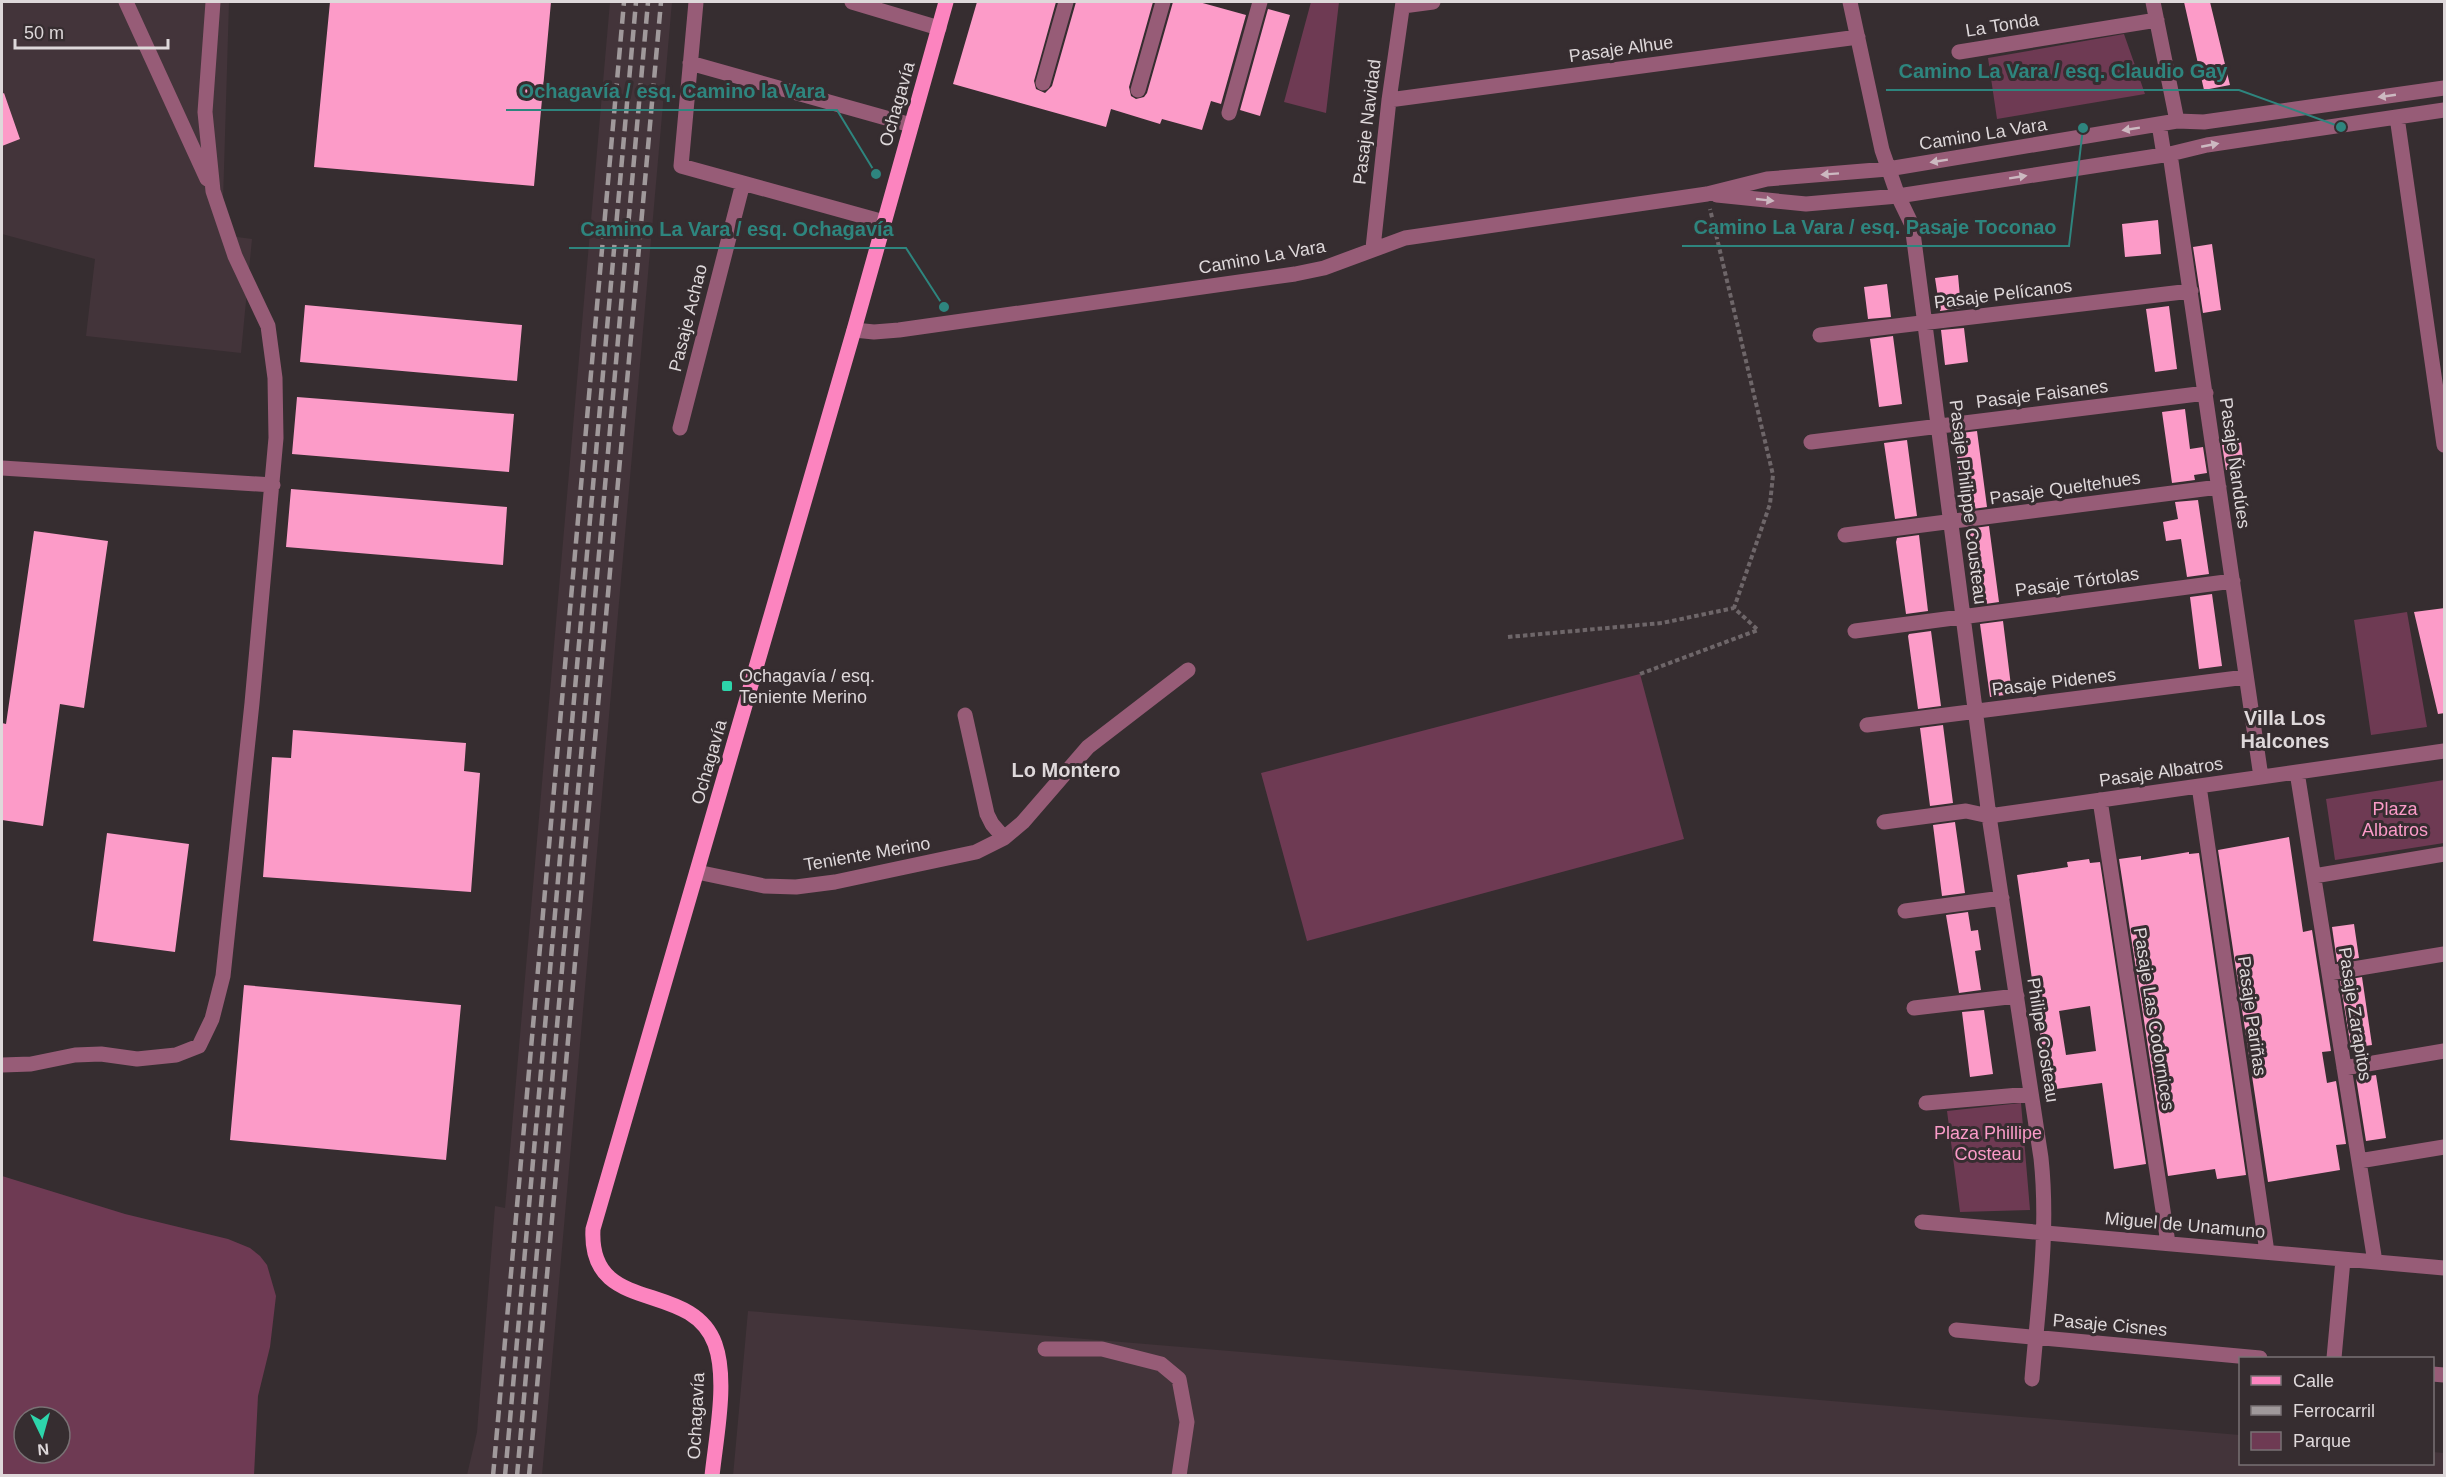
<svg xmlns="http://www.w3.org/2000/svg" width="2446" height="1477" viewBox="0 0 2446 1477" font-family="Arial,sans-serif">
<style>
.built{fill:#43343a}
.green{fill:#6e3a53;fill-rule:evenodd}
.building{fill:#fc9bc8;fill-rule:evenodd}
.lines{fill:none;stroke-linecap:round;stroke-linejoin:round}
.path{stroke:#6e6669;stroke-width:4;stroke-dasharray:4.5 3;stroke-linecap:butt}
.minor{stroke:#975c77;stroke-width:15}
.major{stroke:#fc84bf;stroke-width:15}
.rail{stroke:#a0999b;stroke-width:4.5;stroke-dasharray:12 6;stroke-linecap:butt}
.oneway{fill:#ccb9c1}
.poi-dot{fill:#2dd5ab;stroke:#362d30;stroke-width:2}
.labels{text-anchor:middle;stroke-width:6;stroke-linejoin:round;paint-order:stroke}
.street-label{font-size:18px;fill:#ded8da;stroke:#362d30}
.poi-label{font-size:18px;fill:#ded8da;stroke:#362d30;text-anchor:start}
.park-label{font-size:18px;fill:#fb9bc8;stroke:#362d30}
.neighbourhood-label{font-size:20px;font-weight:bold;fill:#ded8da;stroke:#362d30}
.leader{fill:none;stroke:#2e857e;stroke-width:2}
.callout-dot{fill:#2e857e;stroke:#362d30;stroke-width:2}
.callout-label{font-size:20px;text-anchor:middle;font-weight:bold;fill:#2e857e;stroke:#362d30;stroke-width:6;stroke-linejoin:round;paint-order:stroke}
</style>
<rect width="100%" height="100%" fill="#362d30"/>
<path class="built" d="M2 2H229L222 235 252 239 241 353 86 336 95 259 2 234Z
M610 2H672L542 1475H467L477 1432 495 1206 505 1208Z
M748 1311 2240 1435V1464H2432L2433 1452 2444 1453V1476H733Z"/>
<path class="green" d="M1311 2H1339L1326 113 1284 102Z
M2124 34 2145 94 1997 119 1988 58Z
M2407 612 2427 727 2371 735 2354 620Z
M1640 674 1684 839 1307 941 1261 773Z
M2444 780V843L2335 860 2326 799Z
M2021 1103 2030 1210 1960 1212 1947 1111Z
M2 1176 125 1214 228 1239 250 1248 260 1256 267 1265 276 1296 270 1347 258 1396 254 1475H2ZM24 1417H60V1453H24Z"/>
<path class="building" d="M330 2H551L534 186 314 167Z
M977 2H1056L1034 81 1036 89 1045 93 1052 86 1076 2H1153L1129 87 1131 96 1136 99 1144 97 1147 93 1173 2H1199L1246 15 1221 104 1211 101 1202 130 1162 119 1160 124 1111 109 1106 127 953 84Z
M2184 2H2210L2230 85 2204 90Z
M1268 9 1290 15 1260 116 1240 110Z
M4 93 20 139 2 146V94Z
M2158 220 2161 254 2125 257 2122 224Z
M2212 244 2221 310 2203 313 2193 247Z
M1958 275 1961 308 1940 311 1935 278Z
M1887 284 1891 317 1868 319 1864 287Z
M305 305 522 325 517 381 300 362Z
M2169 306 2177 369 2155 372 2146 309Z
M1964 328 1968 362 1945 365 1941 330Z
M1893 336 1902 404 1879 407 1870 339Z
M297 397 514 414 509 472 292 454Z
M2185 409 2190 449 2203 447 2207 473 2194 475 2195 480 2172 483 2162 412Z
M1977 431 1987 507 1965 510 1954 434Z
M1907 440 1917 516 1895 519 1884 443Z
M2241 442 2244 468 2226 470 2222 445Z
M291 489 507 507 503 565 286 547Z
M2198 500 2209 574 2187 577 2181 539 2166 541 2163 522 2178 519 2175 502Z
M1989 526 1999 602 1978 605 1967 529Z
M34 531 108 541 84 708 60 704 43 826 2 820V723L6 724Z
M1919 535 1928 611 1906 614 1896 542 1897 538Z
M2212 594 2222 666 2199 669 2190 597Z
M2445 608V713L2438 714 2414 612Z
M2003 621 2012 694 1990 697 1980 624Z
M1931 631 1941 706 1918 709 1908 636 1909 634Z
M1943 725 1953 803 1930 806 1920 728Z
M293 730 466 743 464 771 480 773 471 892 263 877 272 757 291 758Z
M1955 822 1965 893 1942 896 1933 825Z
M107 833 189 844 175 952 93 941Z
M2289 837 2303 932 2312 930 2331 1051 2322 1052 2327 1083 2336 1081 2346 1144 2336 1145 2340 1170 2268 1182 2218 850Z
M2189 852V854L2199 853 2246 1175 2217 1179 2215 1169 2168 1176 2119 859 2141 856V860Z
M2089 859 2090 863 2100 862 2146 1164 2114 1169 2102 1083 2048 1090 2017 875 2068 867 2067 862ZM2090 1006 2096 1051 2066 1055 2059 1011Z
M1968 912 1971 931 1978 930 1981 950 1975 951 1981 990 1959 993 1946 915Z
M2354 924 2359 958 2337 962 2332 927Z
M2362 977 2372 1045 2351 1048 2340 981Z
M244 985 461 1005 446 1160 230 1140Z
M1984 1010 1993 1074 1970 1077 1962 1012Z
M2376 1075 2386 1138 2366 1141 2356 1078Z"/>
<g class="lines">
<path class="path" d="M1508 637 1662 623 1734 608
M1640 674 1758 630 1734 608 1770 504 1773 475 1710 209"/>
<path class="minor" d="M126 2 207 179
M696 2 681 166 884 222
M852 2 939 28
M1850 2 1882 150 1898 196 1912 225 1989 816 2041 1158C2049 1232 2038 1305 2032 1379
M2153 2 2177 121
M1403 6 1433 2
M1959 52 2157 20
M690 63 911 125
M1043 83 1066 2
M1138 90 1163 2
M1389 100 1858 37
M1229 113 1260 2
M2397 117 2444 445
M2159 124 2164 155
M2170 154 2261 777
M1717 195 1806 204 1898 196 2170 154 2207 145 2444 110
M1373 248 1389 100 1403 2
M854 330 874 332 899 330 1295 274 1324 268 1405 238 1707 194 1767 179 1888 169 2177 121 2204 122 2444 88
M1820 335 2191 291
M680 428 743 183
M1811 442 2206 393
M2 468 273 485
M1845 535 2219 487
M1855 631 2233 581
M965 715 987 814 992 824 1004 838
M1867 725 2246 677
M2297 772 2375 1262
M2199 786 2267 1252
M2100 800 2168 1243
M1884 822 1966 811 1989 816 2444 751
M697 872 764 886 796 887 835 882 976 852 1004 838 1023 822 1088 747 1188 670
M2314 876 2444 854
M1905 911 2002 898
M2329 973 2444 954
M1914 1008 2017 996
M2 1065 31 1064 75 1055 101 1054 137 1059 176 1055 199 1046 212 1019 223 976 252 703 276 438 275 378 268 326 235 256 213 191 205 112 213 2
M2344 1068 2444 1051
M1926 1103 2031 1094
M2359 1161 2444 1147
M1922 1222 2444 1268
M1956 1330 2260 1358
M1045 1349H1102L1161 1364 1179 1379 1187 1422 1179 1476
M2334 1358 2343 1260
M2432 1374 2444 1375"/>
<path class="major" d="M712 1476C716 1437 728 1380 715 1344 691 1278 588 1317 593 1229L854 330 946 2"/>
<path class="rail" d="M493 1476 624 2
M505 1476 636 2
M517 1476 648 2
M529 1476 661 2"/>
</g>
<defs><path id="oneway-solid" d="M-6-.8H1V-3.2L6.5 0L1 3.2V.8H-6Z" transform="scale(1.5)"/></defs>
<g class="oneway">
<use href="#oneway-solid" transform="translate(2387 96) rotate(172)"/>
<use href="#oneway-solid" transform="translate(2131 129) rotate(171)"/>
<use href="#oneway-solid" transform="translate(2210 145) rotate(-11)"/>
<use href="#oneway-solid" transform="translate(1939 161) rotate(171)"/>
<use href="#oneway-solid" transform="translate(1830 174) rotate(176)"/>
<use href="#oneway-solid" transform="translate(2018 177) rotate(-9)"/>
<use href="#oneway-solid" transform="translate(1765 200) rotate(6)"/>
</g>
<rect class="poi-dot" x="721" y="680" width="12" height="12" rx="3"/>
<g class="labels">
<g class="street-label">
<text transform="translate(2002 25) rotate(-9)" y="6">La Tonda</text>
<text transform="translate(1621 49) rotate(-8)" y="6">Pasaje Alhue</text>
<text transform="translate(897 104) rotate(-74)" y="6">Ochagavía</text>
<text transform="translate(1367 122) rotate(-83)" y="6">Pasaje Navidad</text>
<text transform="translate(1983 134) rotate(-9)" y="6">Camino La Vara</text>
<text transform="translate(1262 257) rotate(-10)" y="6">Camino La Vara</text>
<text transform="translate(2003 294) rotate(-7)" y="6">Pasaje Pelícanos</text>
<text transform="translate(688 318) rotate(-76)" y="6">Pasaje Achao</text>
<text transform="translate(2042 394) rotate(-7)" y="6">Pasaje Faisanes</text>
<text transform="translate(2235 463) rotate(82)" y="6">Pasaje Ñandúes</text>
<text transform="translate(2065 488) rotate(-8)" y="6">Pasaje Queltehues</text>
<text transform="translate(1968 502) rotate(83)" y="6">Pasaje Philippe Cousteau</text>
<text transform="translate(2077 582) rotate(-8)" y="6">Pasaje Tórtolas</text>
<text transform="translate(2054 682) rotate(-7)" y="6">Pasaje Pidenes</text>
<text transform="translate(709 762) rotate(-74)" y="6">Ochagavía</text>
<text transform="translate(2161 772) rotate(-8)" y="6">Pasaje Albatros</text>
<text transform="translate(867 854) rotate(-10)" y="6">Teniente Merino</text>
<text transform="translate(2355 1014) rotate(81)" y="6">Pasaje Zarapitos</text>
<text transform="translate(2252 1016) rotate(82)" y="6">Pasaje Pariñas</text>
<text transform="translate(2154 1019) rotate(81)" y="6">Pasaje Las Codornices</text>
<text transform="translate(2043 1040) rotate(81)" y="6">Philipe Costeau</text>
<text transform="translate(2185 1225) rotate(5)" y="6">Miguel de Unamuno</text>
<text transform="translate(2110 1325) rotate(5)" y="6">Pasaje Cisnes</text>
<text transform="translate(696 1416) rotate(-87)" y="6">Ochagavía</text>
</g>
<g class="poi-label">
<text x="739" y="682">Ochagavía / esq.<tspan x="739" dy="21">Teniente Merino</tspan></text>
</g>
<g class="park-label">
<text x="2395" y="815">Plaza<tspan x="2395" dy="21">Albatros</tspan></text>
<text x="1988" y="1139">Plaza Phillipe<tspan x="1988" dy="21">Costeau</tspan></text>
</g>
<g class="neighbourhood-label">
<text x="2285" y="725">Villa Los<tspan x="2285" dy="23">Halcones</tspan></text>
<text x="1066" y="777">Lo Montero</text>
</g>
</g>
<path class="leader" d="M2341 127L2239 90H1886M876 174L837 110H506M2083 128L2069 246H1682M944 307L906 248H569"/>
<g class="callout-dot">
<circle cx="2341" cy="127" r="6"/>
<circle cx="876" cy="174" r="6"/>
<circle cx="2083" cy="128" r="6"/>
<circle cx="944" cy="307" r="6"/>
</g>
<g class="callout-label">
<text x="2063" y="78">Camino La Vara / esq. Claudio Gay</text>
<text x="672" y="98">Ochagavía / esq. Camino la Vara</text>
<text x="1875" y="234">Camino La Vara / esq. Pasaje Toconao</text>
<text x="737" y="236">Camino La Vara / esq. Ochagavía</text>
</g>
<rect width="2446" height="1477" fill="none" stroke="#ded8da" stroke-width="6"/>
<rect x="2239" y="1357" width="195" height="108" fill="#362d30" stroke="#797174" stroke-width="1.5"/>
<rect x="2251" y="1376" width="30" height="9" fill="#fc84bf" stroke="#797174" stroke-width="1.5"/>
<text x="2293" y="1387" font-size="18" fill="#ded8da">Calle</text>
<rect x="2251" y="1406" width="30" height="9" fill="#a0999b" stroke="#797174" stroke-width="1.5"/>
<text x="2293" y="1417" font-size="18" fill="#ded8da">Ferrocarril</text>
<rect x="2251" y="1432" width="30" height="18" fill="#6e3a53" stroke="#797174" stroke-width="1.5"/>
<text x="2293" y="1447" font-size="18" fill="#ded8da">Parque</text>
<g transform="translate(42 1435) rotate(175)"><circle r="28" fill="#362d30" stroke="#797174" stroke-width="1.5"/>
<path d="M0-4.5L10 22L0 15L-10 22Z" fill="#2dd5ab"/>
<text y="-9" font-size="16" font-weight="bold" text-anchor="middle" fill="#ded8da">N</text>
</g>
<path d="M15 39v9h153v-9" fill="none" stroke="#ded8da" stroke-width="3"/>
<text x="24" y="39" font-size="18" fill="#ded8da" stroke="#362d30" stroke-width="4.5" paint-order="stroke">50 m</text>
</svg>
